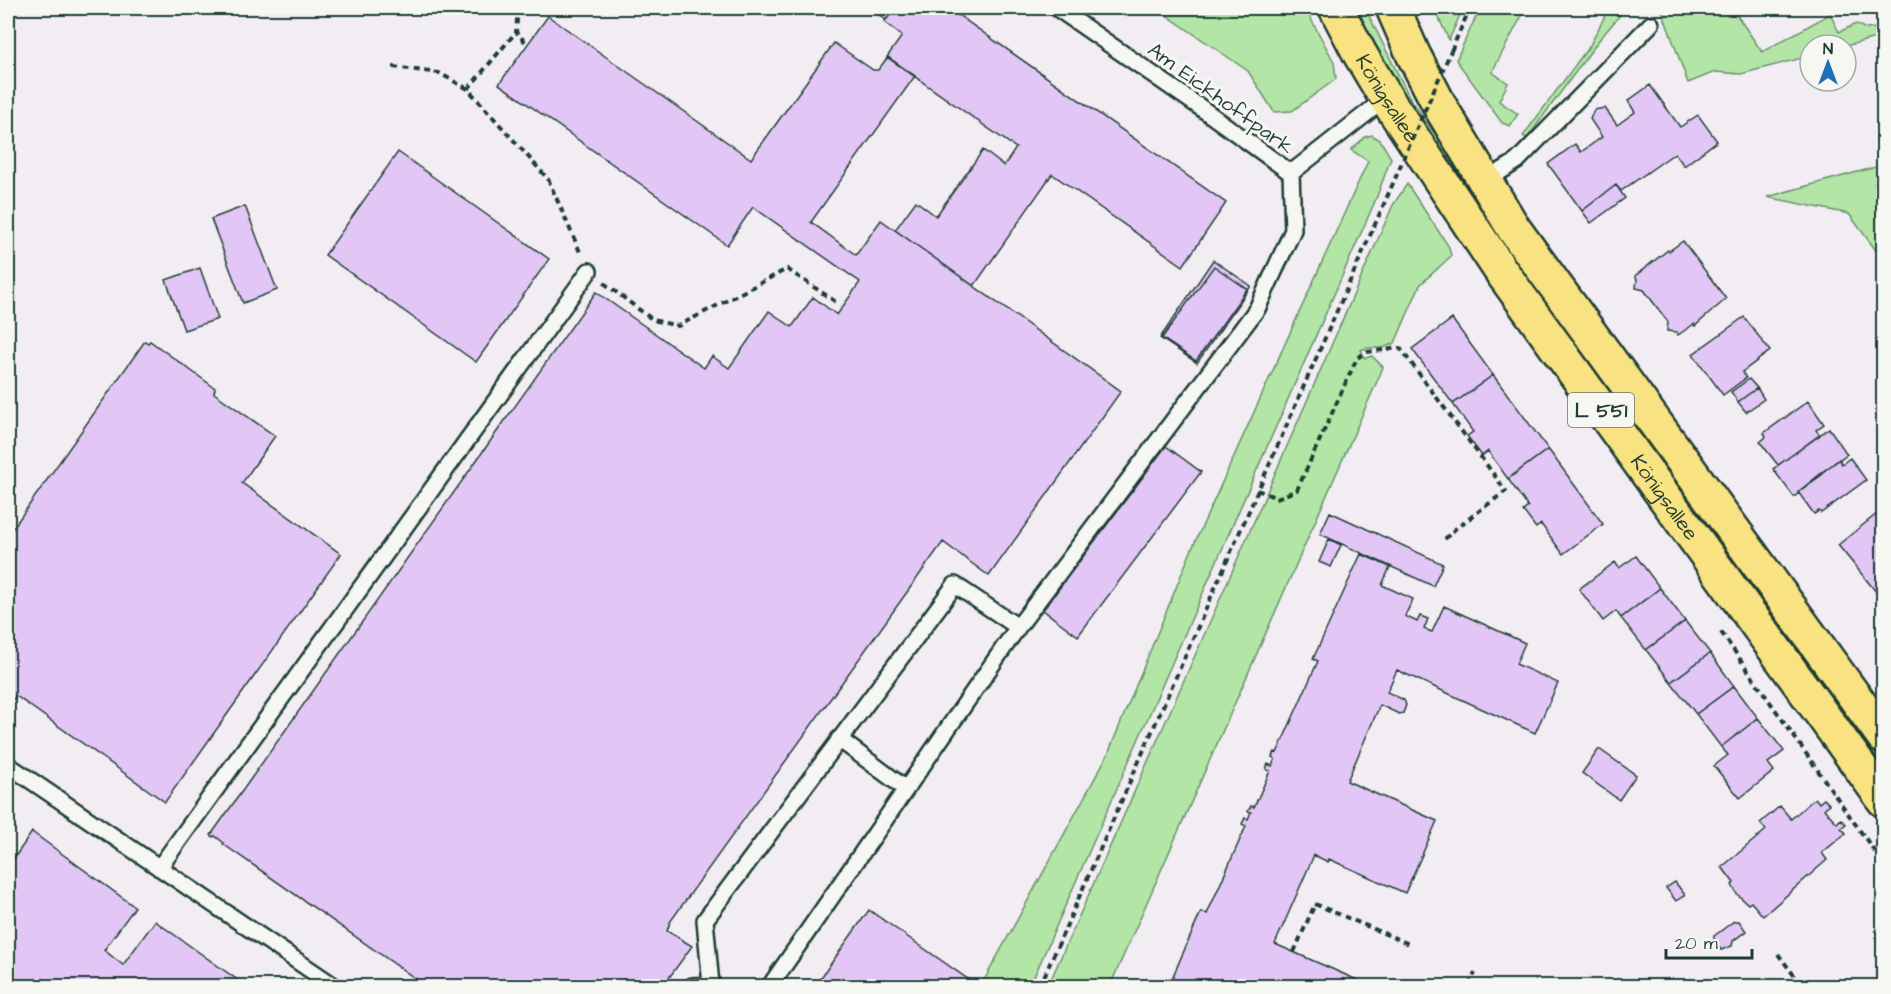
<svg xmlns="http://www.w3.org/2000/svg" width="1891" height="994" viewBox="0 0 1891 994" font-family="'Architects Daughter',sans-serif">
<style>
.green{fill:#b3e5a6;stroke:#69916d;stroke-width:1.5}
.building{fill:#e2c7f6;stroke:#1f3d34;stroke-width:1.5}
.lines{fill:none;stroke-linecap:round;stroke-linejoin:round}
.lane-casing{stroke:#1f3d34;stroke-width:20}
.primary-casing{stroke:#1f3d34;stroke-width:38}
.path{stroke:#1f3d34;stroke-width:4;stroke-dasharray:6 4.5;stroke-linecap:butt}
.lane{stroke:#f6f6f2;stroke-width:15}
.primary{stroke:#f8e281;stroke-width:33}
.path-bridge{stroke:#1f3d34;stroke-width:4;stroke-dasharray:6 4.5;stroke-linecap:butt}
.labels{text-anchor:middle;stroke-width:6;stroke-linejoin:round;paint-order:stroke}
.shield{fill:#f6f6f2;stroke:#60746d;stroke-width:1.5}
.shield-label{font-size:20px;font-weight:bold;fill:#1f3d34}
.street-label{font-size:21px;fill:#1f3d34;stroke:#f6f6f2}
</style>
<rect width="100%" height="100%" fill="#f2edf3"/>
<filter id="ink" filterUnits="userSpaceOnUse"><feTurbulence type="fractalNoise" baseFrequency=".0167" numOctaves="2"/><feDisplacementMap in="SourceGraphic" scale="12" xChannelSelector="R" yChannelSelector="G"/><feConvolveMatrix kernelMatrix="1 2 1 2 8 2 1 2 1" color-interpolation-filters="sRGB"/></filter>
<g filter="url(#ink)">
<path class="green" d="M1156 8H1305L1334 62 1336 79 1292 111 1274 112 1248 71Z
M1355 8H1365L1409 96 1559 318 1883 761V777L1554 322 1406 101Z
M1434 8H1463L1449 40Z
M1480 8H1526L1492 72 1508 83 1499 101 1518 114 1510 126 1502 123 1456 60Z
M1609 8H1626L1599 40 1528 137 1526 138 1523 136 1590 45Z
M1661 8H1732L1762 52 1830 14 1839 32 1856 24 1866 29 1883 27V36L1846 46 1810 45V56L1741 74 1715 72 1688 83Z
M1372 135 1380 140 1391 158 1376 199 1030 986H981L1108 754 1191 551 1368 161 1351 150 1365 137Z
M1883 165V260L1849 214 1767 197Z
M1407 184 1449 247 1451 256 1420 285 1395 343 1383 348H1366L1361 350 1365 358 1372 356 1383 367 1379 377 1110 986H1048L1205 633 1393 205Z"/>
<path class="building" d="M870 8H896L886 20Z
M896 8H948L1226 203 1183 266 1052 174 974 286 895 230 916 201 936 216 983 150 1004 166 1016 148 887 57 902 36 884 22Z
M548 16 751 159 834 43 873 70H878L888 57 915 76 811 222 856 255 881 220 1121 391 989 576 943 542 670 922 667 931 692 946 663 986H426L223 844 224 843 215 836 213 837 211 835 596 292 704 368 712 356 729 368 769 311 792 327 813 297 837 315 860 282 753 207 727 245 499 84Z
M1650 85 1680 127 1698 115 1717 141 1684 166 1675 153 1621 191 1616 185 1582 211 1548 164 1575 144 1581 152 1602 137 1590 119 1594 110 1605 108 1617 125 1635 112 1628 101Z
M398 152 549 259 476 362 325 255Z
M1884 180V203H1882L1875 183Z
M1616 185 1625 198 1591 223 1582 211Z
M245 206 277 290 243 303 211 219Z
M1683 241 1726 299 1695 326 1694 324 1678 335 1676 332 1667 331 1668 322 1644 290 1636 288 1637 279 1635 276 1668 250 1669 251Z
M1213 260 1251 286 1197 363 1160 338Z
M1214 266 1247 289 1196 361 1162 338Z
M200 268 218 319 184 330 166 280Z
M1744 317 1770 351 1742 372 1746 378 1723 395 1693 354Z
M1452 319 1493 375 1453 404 1412 349Z
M145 341 148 343 150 341 215 388 214 393 275 436 242 483 341 554 165 802 16 696 11 702 8 701V535Z
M1493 375 1548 449 1508 479 1488 451 1482 456 1467 436 1473 432 1453 404Z
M1749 379 1757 388 1738 402 1731 392Z
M1757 388 1764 399 1746 412 1738 402Z
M1808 401 1824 424 1816 430 1820 435 1778 465 1760 442 1766 437 1764 433Z
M1829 428 1847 454 1822 472 1823 474 1798 492 1799 493 1794 497 1773 469Z
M1166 446 1201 472 1078 636 1043 610Z
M1548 449 1603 524 1563 554 1541 524 1536 528 1523 511 1528 507 1508 479Z
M1850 458 1866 480 1821 513 1819 511 1814 514 1798 492 1839 459 1842 464Z
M1330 512 1443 564 1433 586 1320 534Z
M1878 513 1884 519V598L1882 599 1838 545Z
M1329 539 1341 545 1331 567 1319 562Z
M1361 554 1390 567 1382 585 1413 599 1405 616 1417 622 1420 616 1428 619 1424 629 1432 632 1444 606 1525 643 1516 664 1558 683 1535 733 1397 670 1387 692 1404 700 1406 705 1403 713 1399 714 1380 705 1347 781 1437 821 1405 893 1329 859 1328 862 1314 855 1275 944 1364 983 1363 986H1173L1174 985 1170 983 1201 912 1207 914 1246 826 1242 824 1245 818 1248 819 1251 812 1248 811 1251 806 1254 807 1270 771 1266 769 1268 764 1272 766 1275 759 1272 757 1275 752 1277 753 1318 661 1313 659Z
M1636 556 1660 588 1621 618 1616 611 1603 621 1579 589 1615 562 1619 568Z
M1660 588 1685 621 1646 650 1621 618Z
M1685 621 1710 653 1671 682 1646 650Z
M1710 653 1734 686 1696 714 1671 682Z
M1734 686 1758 718 1721 747 1696 714Z
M1758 718 1784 751 1768 763 1774 771 1740 798 1714 766 1728 755 1721 747Z
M1599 749 1636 775 1619 800 1582 773Z
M1815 798 1819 803 1824 799 1829 804 1824 809 1837 823 1841 819 1846 824 1841 828 1846 833 1822 853 1827 860 1763 916 1751 902 1748 904 1737 894 1732 885 1734 883 1722 867 1766 830 1760 823 1780 806 1791 819Z
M32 832 135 907 104 950 123 965 155 921 246 986H8V925L11 920 8 918V867Z
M1675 882 1685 895 1676 901 1666 888Z
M869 910 972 982 969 986H815Z
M1734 921H1739L1746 931 1733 941 1732 946 1721 950 1714 941V936Z"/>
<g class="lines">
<g class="lane-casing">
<path id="lane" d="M1057 8 1197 105 1291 173 1386 98
M1484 182 1517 161 1651 24
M1018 627 1257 309 1293 230 1291 173
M839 739 906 789
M8 765 334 986
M159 868 589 271
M692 986 711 985 705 920 955 585 1018 627 770 986"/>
</g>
<g class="primary-casing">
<g id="primary">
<path id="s1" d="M1336 8 1360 54 1386 98 1501 271 1884 800"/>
<path d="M1393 8 1413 54 1441 108 1514 229 1884 737"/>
</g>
</g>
<path class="path" d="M518 8 516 32 528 45
M1451 51 1470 8
M393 67 439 73 468 89 548 179 580 252
M468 89 516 32
M604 283 653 320 678 326 787 269 839 304
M1257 490 1277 498 1297 490 1357 358 1367 352 1400 348 1506 491 1455 529 1442 542
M1721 632 1884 865
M1294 952 1315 904 1409 944
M1778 954 1802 986
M1040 986 1398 172
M1469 986 1475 973"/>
<use href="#lane" class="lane"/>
<use href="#primary" class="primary"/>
<path class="path-bridge" d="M1399 169 1451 51"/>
</g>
</g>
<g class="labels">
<rect class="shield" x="1568" y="393" width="66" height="34" rx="4.5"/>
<g class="shield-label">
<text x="1601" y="417">L 551</text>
</g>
<g class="street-label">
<text transform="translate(1221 98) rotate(36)" y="7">Am Eickhoffpark</text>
<text dy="7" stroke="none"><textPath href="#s1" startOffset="104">Königsallee</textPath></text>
<text dy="7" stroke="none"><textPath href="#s1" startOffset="590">Königsallee</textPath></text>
</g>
</g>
<rect width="1891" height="994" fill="none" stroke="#f6f6f2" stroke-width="30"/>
<rect x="15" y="15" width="1861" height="964" fill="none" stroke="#1f3d34" stroke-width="2" filter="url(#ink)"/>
<g transform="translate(1828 63)"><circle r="28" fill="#f6f6f2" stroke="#a0aca6" stroke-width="1.5"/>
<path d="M0-4.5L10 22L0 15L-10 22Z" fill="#1f6fb2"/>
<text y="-9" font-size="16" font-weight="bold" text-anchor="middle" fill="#1f3d34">N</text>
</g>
<path d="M1666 949v9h86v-9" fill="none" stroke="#1f3d34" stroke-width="3"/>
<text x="1675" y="949" font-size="18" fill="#1f3d34" stroke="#f6f6f2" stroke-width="4.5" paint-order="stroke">20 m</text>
</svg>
